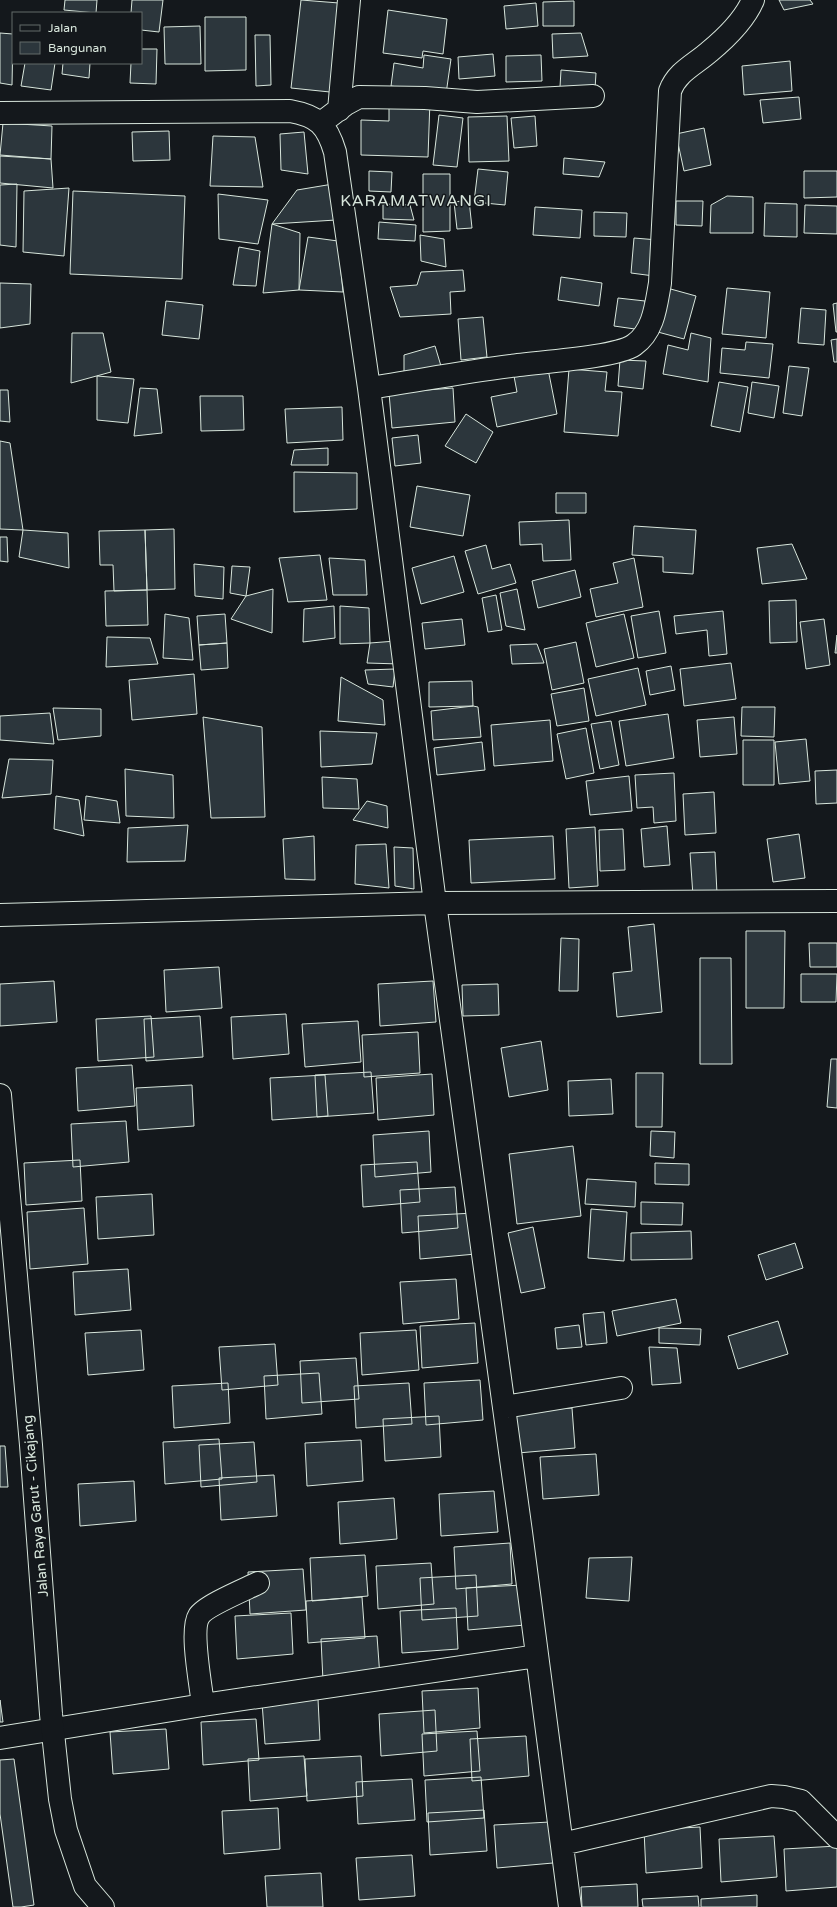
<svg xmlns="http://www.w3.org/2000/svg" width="837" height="1907" viewBox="0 0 837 1907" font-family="'Varela Round',sans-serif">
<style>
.building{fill:#2c363c;stroke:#d8e6dc}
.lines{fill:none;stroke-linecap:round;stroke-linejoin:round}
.minor-casing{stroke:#d8e6dc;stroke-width:24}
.major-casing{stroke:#d8e6dc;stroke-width:24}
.minor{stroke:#14181c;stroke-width:22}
.major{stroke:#14181c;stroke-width:22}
.labels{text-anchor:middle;stroke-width:3;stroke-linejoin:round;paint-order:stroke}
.street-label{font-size:14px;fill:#d8e6dc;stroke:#14181c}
.quarter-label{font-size:16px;letter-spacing:1px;fill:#d8e6dc;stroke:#14181c}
</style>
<rect width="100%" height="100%" fill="#14181c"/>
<path class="building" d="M65 0H97L96 13 64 10Z
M132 0H163L159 32 141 30V13H131Z
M301 0 339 3 330 92 291 88Z
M779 0H810L813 4 784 10Z
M574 1V26H543V2Z
M536 3 538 26 506 29 504 6Z
M388 10 447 19 443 54 423 51 422 58 383 53Z
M205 17H246V70L205 71Z
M200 26 201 64H165L164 27Z
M0 33 13 34 12 85 0 83Z
M581 33 588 56 553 58 552 34Z
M255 35H270L271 85 256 86Z
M141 49H157L156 84 130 83 131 63H141Z
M493 54 495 76 459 79 458 57Z
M424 55 451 59 446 94 391 86 394 63 423 68Z
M541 55 542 81 506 82V56Z
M790 61 792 91 744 95 742 66Z
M25 63H55L51 90 21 86Z
M63 63H90L89 78 62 74Z
M561 70 596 73 595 89 560 87Z
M799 97 801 119 763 123 760 100Z
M389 98 430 100 428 157 361 155V120L389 121Z
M439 115 463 118 457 167 433 165Z
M507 116 509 161 469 162 468 117Z
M535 116 537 146 514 148 511 118Z
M3 123 52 126 51 159 0 155Z
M704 128 711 165 684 171 676 134Z
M169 131 170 160 133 161 132 132Z
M304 132 308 174 281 170 280 134Z
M213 136 255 137 263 187 210 186Z
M0 156 51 159 53 188 0 183Z
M564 158 605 162 599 177 563 174Z
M478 169 508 172 505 205 474 202Z
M369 171 392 172 391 192 369 191Z
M804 171H837V197L804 198Z
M423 174H450V231L423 232Z
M17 184 16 247 0 245V185Z
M333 184 336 220 272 224 297 190Z
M69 188 64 256 23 252 24 191Z
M73 191 185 196 182 279 70 274Z
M218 194 268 200 258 244 219 239Z
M727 196 753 197V233H710L711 205Z
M469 200 472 228 457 229 454 202Z
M676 201H703L702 226 676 225Z
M765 203 797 204V237L764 236Z
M383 204 410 205 414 220 383 219Z
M805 205 837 206V234L804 233Z
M535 207 582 210 580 238 533 235Z
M594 212 627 213 626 237 594 236Z
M379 222 416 225 415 241 378 239Z
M272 224 300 233 299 290 263 293Z
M420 235 444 239 446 267 421 261Z
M308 237 338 241 343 292 299 290Z
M634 238 658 240 654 276 631 273Z
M239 247 260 251 256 286 233 285Z
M463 270 465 291 450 292 451 314 400 317 390 287 417 285 421 272Z
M561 277 602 283 599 306 558 300Z
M0 283 31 284 30 324 0 328Z
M667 288 696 296 684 339 654 331Z
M727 288 770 292 766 338 722 334Z
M618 298 645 301 642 330 614 326Z
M166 301 203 305 199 339 162 335Z
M837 303V332H836L833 304Z
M801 308 826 310 824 345 798 343Z
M483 317 487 357 461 360 458 319Z
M72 333H103L111 372 71 383Z
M691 333 711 338 708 382 663 374 668 345 688 350Z
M837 339V362H834L831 340Z
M746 342 773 344 769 378 720 373 722 348 745 350Z
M435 346 441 366 404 378V355Z
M620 360 646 361 643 389 618 386Z
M547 364 557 414 497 427 491 397 517 392 513 371Z
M789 366 809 368 802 416 783 413Z
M569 369 607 372 605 391 622 392 618 436 564 432Z
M97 376 134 379 128 423 97 420Z
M719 382 748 387 740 432 711 426Z
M752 382 779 386 774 418 748 413Z
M140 388 157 389 162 433 134 436Z
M453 388 455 422 392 428 389 393Z
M0 390H8L10 422 0 421Z
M200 396H243L244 430 201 431Z
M342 407 343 440 287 443 285 409Z
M466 414 493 432 476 463 445 446Z
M418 435 421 463 395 466 392 438Z
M0 441 10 443 23 530 0 529Z
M328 448V465H291L294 450Z
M294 472 357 473V509L294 512Z
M417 486 470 495 463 536 410 527Z
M556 493H586V513H556Z
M569 520 571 560 543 561 542 544 520 545 519 522Z
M634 526 696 530 693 574 663 572V557L632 555Z
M174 529 175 589 147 590 145 530Z
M23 530 68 533 69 568 19 557Z
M145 530 147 590 114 591 113 565H100L99 531Z
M0 537H7L8 562 0 561Z
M792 544 807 579 762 584 757 548Z
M486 545 492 569 510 564 516 583 478 594 465 551Z
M320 555 327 600 288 602 279 558Z
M454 556 464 592 421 604 412 568Z
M329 558 365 560 367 595H333Z
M634 558 643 607 596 617 590 589 618 583 613 563Z
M194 564 224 567 223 599 195 596Z
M232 566 250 567 246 596 230 593Z
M575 570 581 597 538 608 532 581Z
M273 589 272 633 231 619 246 596Z
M517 589 525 630 506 626 500 593Z
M147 590 148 625 106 626 105 591Z
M496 595 502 630 488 632 482 598Z
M796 600 797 642 770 643 769 601Z
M334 606 335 638 303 642 304 609Z
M340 606 369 608 370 643 340 644Z
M659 611 666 653 638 658 631 616Z
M723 611 727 654 709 656 707 630 676 634 674 616Z
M165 614 189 618 193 660 163 658Z
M225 614 227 643 199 645 197 616Z
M624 614 634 658 596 667 586 623Z
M462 619 465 645 425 649 422 623Z
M824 619 830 665 806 669 800 622Z
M837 635V653H835Z
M107 637 150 638 158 664 106 667Z
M396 641 400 664 367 663 370 643Z
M576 642 584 683 552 690 544 649Z
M227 643 228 668 201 670 199 645Z
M537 644 544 663 512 664 510 645Z
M731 663 736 699 684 706 680 669Z
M671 666 675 690 650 695 646 671Z
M638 668 646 705 596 716 588 679Z
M395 669 393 687 368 684 365 670Z
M194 674 197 714 132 720 129 680Z
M341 677 383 700 385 725 338 721Z
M472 681 473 706 429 707V682Z
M584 688 589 721 557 726 551 694Z
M473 706 478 707 481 737 433 740 431 711Z
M742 707H775L774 737 741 736Z
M53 708 101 709V736L58 740Z
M50 713 54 744 0 740V716Z
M668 714 674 758 626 766 619 721Z
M203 717 262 727 265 817 211 818Z
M734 717 737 754 700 757 697 720Z
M550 720 553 761 494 766 491 725Z
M611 721 619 765 600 769 591 724Z
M586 728 594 773 566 779 557 734Z
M320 731 377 733 372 764 321 767Z
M806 739 810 781 779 784 775 742Z
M743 740H774V785H743Z
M482 742 485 770 437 775 434 748Z
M9 759 53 760 51 794 2 798Z
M125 769 173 775 174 818 126 816Z
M837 770V803L816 804 815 771Z
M674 773 676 821 654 823 653 807 637 808 635 775Z
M629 776 632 811 590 815 586 781Z
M322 777 357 779 359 809 323 808Z
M714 792 716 833 685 835 683 794Z
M56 796 79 800 84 836 54 829Z
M86 796 117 801 120 823 84 820Z
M367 801 387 806 388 828 353 820Z
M188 825 185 861 127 862 128 828Z
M667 826 670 865 644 867 641 829Z
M595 827 598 886 569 888 566 829Z
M623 829 625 870 600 871 599 830Z
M799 834 805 878 773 882 767 839Z
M314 836 315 880 285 879 283 839Z
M553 836 555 879 471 883 469 840Z
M386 844 389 888 355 884 356 845Z
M394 847 413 848 414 889 395 886Z
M715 852 717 894 693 896 690 853Z
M654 924 662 1012 617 1017 613 973 632 971 628 927Z
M746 931H785L784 1008H746Z
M561 938 579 939 578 991H559Z
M809 943H837V967H810Z
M700 958H731L732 1064H700Z
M219 967 222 1008 166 1012 164 970Z
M801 974H837L836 1002H801Z
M54 981 57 1022 0 1026V984Z
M433 981 436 1022 380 1026 378 984Z
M498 984 499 1015 463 1016 462 985Z
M286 1014 289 1054 233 1059 231 1017Z
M151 1016 154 1057 98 1061 96 1019Z
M200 1016 203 1057 146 1061 144 1019Z
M358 1021 361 1062 305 1067 302 1024Z
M418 1032 420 1073 364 1077 362 1035Z
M541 1041 548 1090 509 1097 501 1048Z
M831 1059H837V1108L827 1107Z
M132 1065 135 1106 78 1111 76 1068Z
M371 1072 374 1113 317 1117 315 1075Z
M636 1073H663L662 1127H636Z
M432 1074 434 1115 378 1120 376 1078Z
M325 1075 328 1116 272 1120 270 1078Z
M611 1079 613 1114 569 1116 568 1081Z
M192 1085 194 1126 138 1130 136 1088Z
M126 1121 129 1162 73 1167 71 1124Z
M429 1131 431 1172 375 1177 373 1135Z
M651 1131 675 1132 674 1158 650 1156Z
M573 1146 581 1216 517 1224 509 1154Z
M80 1160 82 1201 26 1205 24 1163Z
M417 1162 420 1202 363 1207 361 1165Z
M655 1163 689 1164V1185L655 1184Z
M587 1179 636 1182 635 1207 585 1204Z
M455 1187 458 1228 402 1233 400 1190Z
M152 1194 154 1235 98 1239 96 1197Z
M641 1202 683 1203 682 1225 641 1224Z
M84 1208 88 1264 30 1269 27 1212Z
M591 1209 627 1212 624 1261 588 1258Z
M474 1213 476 1254 420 1259 418 1216Z
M533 1227 545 1288 521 1293 508 1233Z
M691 1231 692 1259 631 1260V1233Z
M795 1243 803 1268 766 1280 758 1255Z
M128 1269 131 1310 75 1315 73 1272Z
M456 1279 459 1319 403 1324 400 1282Z
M676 1299 681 1323 617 1336 612 1311Z
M604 1312 607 1343 586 1345 583 1314Z
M778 1321 788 1354 738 1369 728 1336Z
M475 1323 478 1363 422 1368 420 1326Z
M579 1325 582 1347 557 1349 555 1328Z
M659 1328 701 1329 700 1345 659 1343Z
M141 1330 144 1370 88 1375 85 1333Z
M416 1330 419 1370 362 1375 360 1333Z
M275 1344 278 1385 222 1390 219 1347Z
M649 1347 677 1348 681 1383 652 1385Z
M356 1358 359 1399 302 1403 300 1361Z
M319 1373 322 1414 266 1419 264 1376Z
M480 1380 483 1420 426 1425 424 1383Z
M228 1383 230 1423 174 1428 172 1386Z
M409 1383 412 1424 356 1428 354 1386Z
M572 1408 575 1448 518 1453 516 1411Z
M439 1416 441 1457 385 1461 383 1419Z
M219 1439 222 1479 165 1484 163 1442Z
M361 1440 363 1481 307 1486 305 1443Z
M254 1442 257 1482 201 1487 199 1445Z
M0 1446H5L8 1487H0Z
M596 1454 599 1495 543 1499 540 1457Z
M274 1475 277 1516 221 1520 219 1478Z
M134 1481 136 1521 80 1526 78 1484Z
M494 1491 498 1532 441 1536 439 1494Z
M394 1498 397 1539 340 1544 338 1502Z
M510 1543 512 1584 456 1589 454 1547Z
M365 1555 368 1596 312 1601 310 1558Z
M632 1557 629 1601 586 1598 589 1558Z
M431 1563 434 1604 378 1609 376 1566Z
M303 1569 306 1610 250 1614 248 1572Z
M476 1575 478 1616 422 1620 420 1578Z
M522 1585 525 1625 468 1630 466 1588Z
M362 1597 365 1638 308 1643 306 1601Z
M456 1608 458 1649 402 1653 400 1611Z
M291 1613 293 1654 237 1659 235 1616Z
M377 1636 380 1677 323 1681 321 1639Z
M478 1688 480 1728 424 1733 422 1691Z
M318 1699 320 1740 265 1744 262 1702Z
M0 1700 3 1722H0Z
M435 1710 437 1751 381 1756 379 1714Z
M256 1719 259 1760 203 1765 201 1722Z
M166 1729 169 1769 113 1774 110 1732Z
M477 1731 480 1771 424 1776 422 1734Z
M526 1736 529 1776 472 1781 470 1739Z
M304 1756 307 1796 250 1801 248 1759Z
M361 1756 363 1796 307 1801 305 1759Z
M14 1759 34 1905 21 1907H13L0 1814V1760Z
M481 1777 484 1818 427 1822 425 1780Z
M412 1779 415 1820 358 1824 356 1782Z
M278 1808 280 1849 224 1854 222 1811Z
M484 1810 487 1851 430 1855 428 1813Z
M550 1822 553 1863 497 1868 494 1825Z
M700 1827 702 1868 646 1873 644 1830Z
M774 1836 777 1877 721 1882 719 1839Z
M837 1846V1887L786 1891 784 1849Z
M412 1855 415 1896 359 1900 356 1858Z
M321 1873 323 1907H267L265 1876Z
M637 1884 638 1907H582L581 1887Z
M757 1895V1907H701V1899Z
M698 1896 699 1907H643L642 1899Z"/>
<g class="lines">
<g class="minor-casing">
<path id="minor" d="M339 110 349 0
M0 113 290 111C318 116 327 125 335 152L369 388 435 903 521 1532 570 1907
M321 123 346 104 359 97 425 98 477 102 593 96
M369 388C416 381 463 372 511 366 537 362 615 358 634 345 654 331 656 305 660 283L670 91C677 72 694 65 709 52 726 38 744 21 753 0
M0 915 435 903 837 901
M504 1407 621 1388
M203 1705C201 1686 190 1630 199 1616 205 1606 246 1589 258 1583
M0 1738 203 1705 537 1656
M562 1844 771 1796 784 1797 801 1801 837 1837"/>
</g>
<g class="major-casing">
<path id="major" d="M0 1095 31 1445 51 1714 60 1799 66 1830 85 1886 103 1907"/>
</g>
<use href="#minor" class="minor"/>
<use href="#major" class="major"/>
</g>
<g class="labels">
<g class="street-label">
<text transform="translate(35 1506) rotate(-95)" y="5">Jalan Raya Garut - Cikajang</text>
</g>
<g class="quarter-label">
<text x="416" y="206">KARAMATWANGI</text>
</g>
</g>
<rect x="12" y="12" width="130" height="52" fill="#14181c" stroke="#626a69"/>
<rect x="20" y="25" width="20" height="6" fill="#14181c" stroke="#626a69"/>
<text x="48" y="32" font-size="12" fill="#d8e6dc">Jalan</text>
<rect x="20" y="42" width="20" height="12" fill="#2c363c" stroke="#626a69"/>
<text x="48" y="52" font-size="12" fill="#d8e6dc">Bangunan</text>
</svg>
